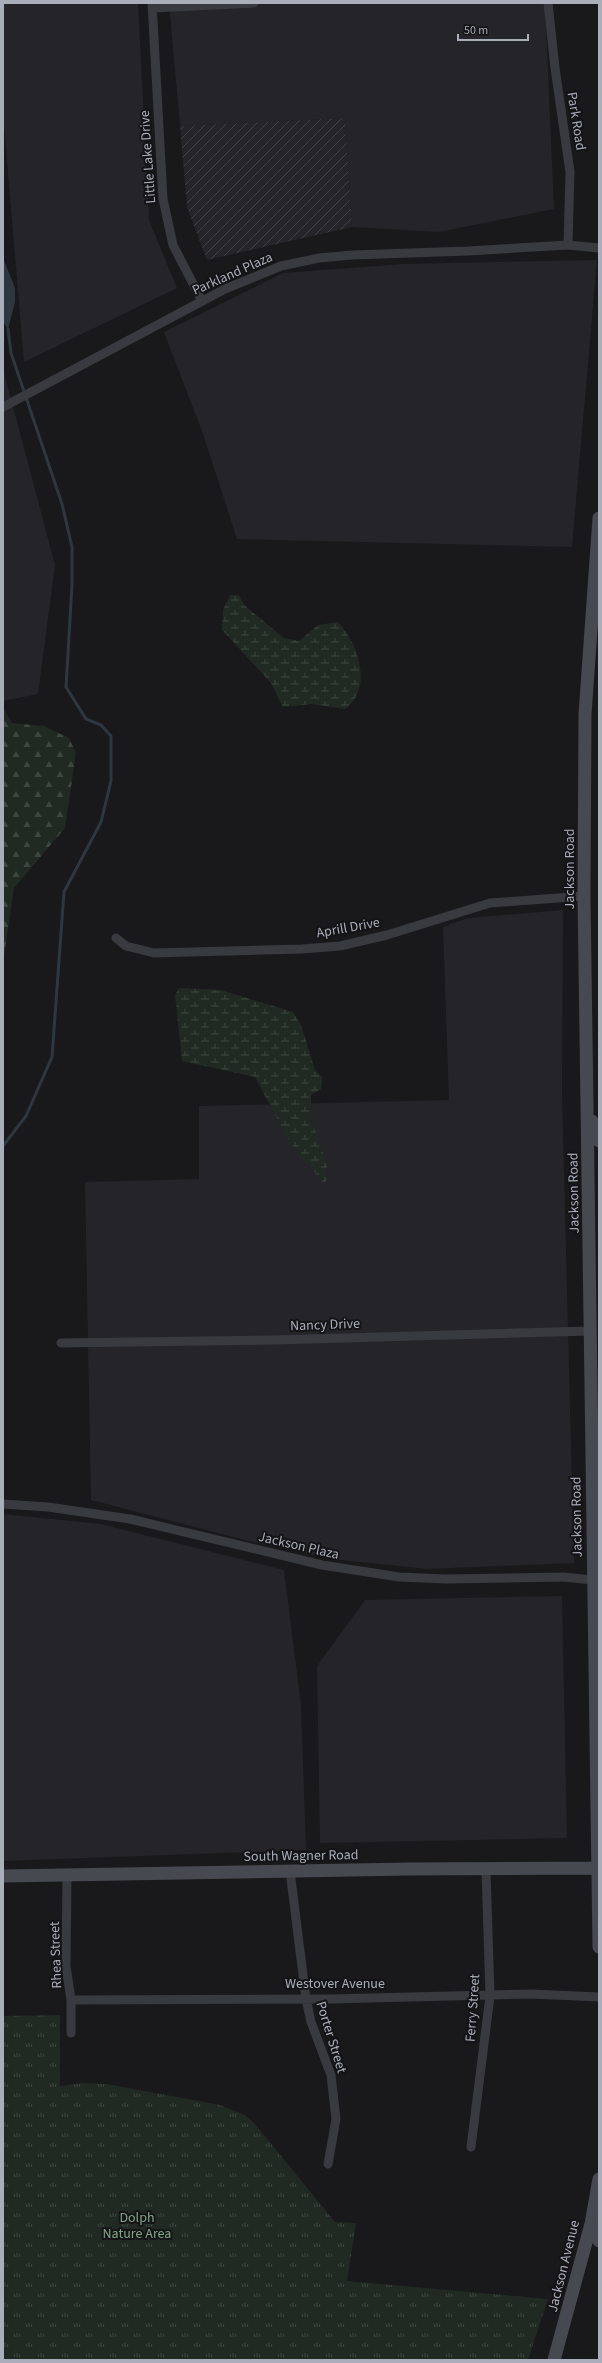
<svg xmlns="http://www.w3.org/2000/svg" width="602" height="2363" viewBox="0 0 602 2363" font-family="'Source Sans 3',sans-serif">
<style>
.built{fill:#252428}
.industrial{fill:url(#industrial-furrows)}
.forest{fill:url(#forest-firs)}
.wetland{fill:url(#wetland-marsh)}
.park{fill:url(#park-tufts)}
.water{fill:#2e3740}
.lines{fill:none;stroke-linecap:round;stroke-linejoin:round}
.stream{stroke:#2e3740;stroke-width:3}
.street{stroke:#393a40;stroke-width:9}
.secondary{stroke:#474950;stroke-width:13}
.labels{text-anchor:middle;stroke-width:4;stroke-linejoin:round;paint-order:stroke}
.street-label{font-size:14px;fill:#aaaebb;stroke:#141316}
.park-label{font-size:14px;fill:#81a686;stroke:#141316}
</style>
<defs>
<pattern id="industrial-furrows" width="10" height="10" patternUnits="userSpaceOnUse"><rect width="10" height="10" fill="#252428"/><path d="M-1 1l2-2M0 10L10 0M9 11l2-2" fill="none" stroke="#424145"/></pattern>
<pattern id="forest-firs" width="22" height="20" patternUnits="userSpaceOnUse"><rect width="22" height="20" fill="#202922"/><path d="M5 1l3.5 6h-7zM16 11l3.5 6h-7z" fill="#3e4640"/></pattern>
<pattern id="wetland-marsh" width="20" height="14" patternUnits="userSpaceOnUse"><rect width="20" height="14" fill="#202922"/><path d="M1 5h8M5 5V1M11 12h8M15 12V8" fill="none" stroke="#3e4640"/></pattern>
<pattern id="park-tufts" width="24" height="20" patternUnits="userSpaceOnUse"><rect width="24" height="20" fill="#202922"/><path d="M3 7l-1-3M5 7V3M7 7l1-3M15 17l-1-3M17 17v-4M19 17l1-3" fill="none" stroke="#3e4640"/></pattern>
</defs>
<rect width="100%" height="100%" fill="#19181b"/>
<path class="built" d="M3 3H138L149 220 177 288 24 362 3 113Z
M169 3H545L554 209 439 232 352 227 345 118 180 126Z
M597 260 572 547 237 539 203 434 164 332 283 273 403 264Z
M3 369 55 565 38 694 3 701Z
M563 910 562 1095 574 1563 427 1569 332 1559 249 1541 91 1500 85 1182 199 1179V1106L449 1100 443 927 468 918Z
M3 1514 101 1524 284 1570 301 1705 306 1850 3 1861Z
M562 1596 567 1838 320 1843 317 1666 365 1600Z"/>
<path class="industrial" d="M345 118 352 227 207 260 187 207 180 126Z"/>
<path class="forest" d="M3 707 12 723 44 726 69 738 76 753 65 828 14 888 3 964Z"/>
<path class="wetland" d="M230 595H239L244 605 284 638 299 641 318 625 338 622C358 643 374 688 345 709L311 704 283 707 271 683 222 630 223 610Z
M179 988 221 990 293 1012 301 1025 315 1070 322 1077 321 1089 311 1095V1119L327 1164 326 1186 289 1141 255 1077 182 1061 175 995Z"/>
<path class="park" d="M60 2015V2086L82 2083 107 2084 220 2105 245 2115 255 2124 335 2222 356 2223 347 2281 548 2299 528 2360H3V2016Z"/>
<path class="water" d="M3 258 15 288V302L8 329 3 322Z"/>
<g class="lines">
<path class="stream" d="M3 1146 26 1116 52 1057 64 892 101 822 111 781V736L101 725 86 719 66 687 72 585V547L62 504 11 353 8 329"/>
<path class="street" d="M152 3 163 199 173 245 202 301
M548 3 555 68 570 172 568 245
M153 8 254 3
M3 407 225 289 281 266 319 258 352 255 468 251 568 245 599 248
M116 938 126 946 154 953 302 949 340 946 387 935 490 903 584 896
M61 1343 275 1340 590 1331
M3 1504 48 1507 130 1519 322 1565 399 1577 446 1579 563 1577 593 1580
M290 1871 306 1999 311 2022 331 2075 336 2119 328 2164
M67 1876 66 1966 71 2000V2033
M71 2000 331 1999 531 1994 599 1997
M471 2147 490 1996 486 1870"/>
<path class="secondary" d="M599 518 585 714 584 896 599 1947
M592 1121 599 1141
M3 1876 408 1869 599 1868
M591 2224 599 2241
M554 2360 591 2224 599 2179"/>
</g>
<g class="labels">
<g class="street-label">
<text transform="translate(577 121) rotate(81)" y="5">Park Road</text>
<text transform="translate(147 157) rotate(-94)" y="5">Little Lake Drive</text>
<text transform="translate(232 273) rotate(-24)" y="5">Parkland Plaza</text>
<text transform="translate(569 869) rotate(-90)" y="5">Jackson Road</text>
<text transform="translate(348 927) rotate(-10)" y="5">Aprill Drive</text>
<text transform="translate(573 1193) rotate(-91)" y="5">Jackson Road</text>
<text transform="translate(325 1324) rotate(-2)" y="5">Nancy Drive</text>
<text transform="translate(576 1517) rotate(-91)" y="5">Jackson Road</text>
<text transform="translate(299 1545) rotate(13)" y="5">Jackson Plaza</text>
<text transform="translate(301 1855) rotate(-1)" y="5">South Wagner Road</text>
<text transform="translate(55 1955) rotate(-92)" y="5">Rhea Street</text>
<text x="335" y="1988">Westover Avenue</text>
<text transform="translate(472 2008) rotate(-86)" y="5">Ferry Street</text>
<text transform="translate(332 2037) rotate(73)" y="5">Porter Street</text>
<text transform="translate(563 2266) rotate(-76)" y="5">Jackson Avenue</text>
</g>
<g class="park-label">
<text x="137" y="2222">Dolph<tspan x="137" dy="16">Nature Area</tspan></text>
</g>
</g>
<rect width="602" height="2363" fill="none" stroke="#aaaebb" stroke-width="8"/>
<path d="M458 34v6h70v-6" fill="none" stroke="#aaaebb" stroke-width="2"/>
<text x="464" y="34" font-size="12" fill="#aaaebb" stroke="#141316" stroke-width="3" paint-order="stroke">50 m</text>
</svg>
